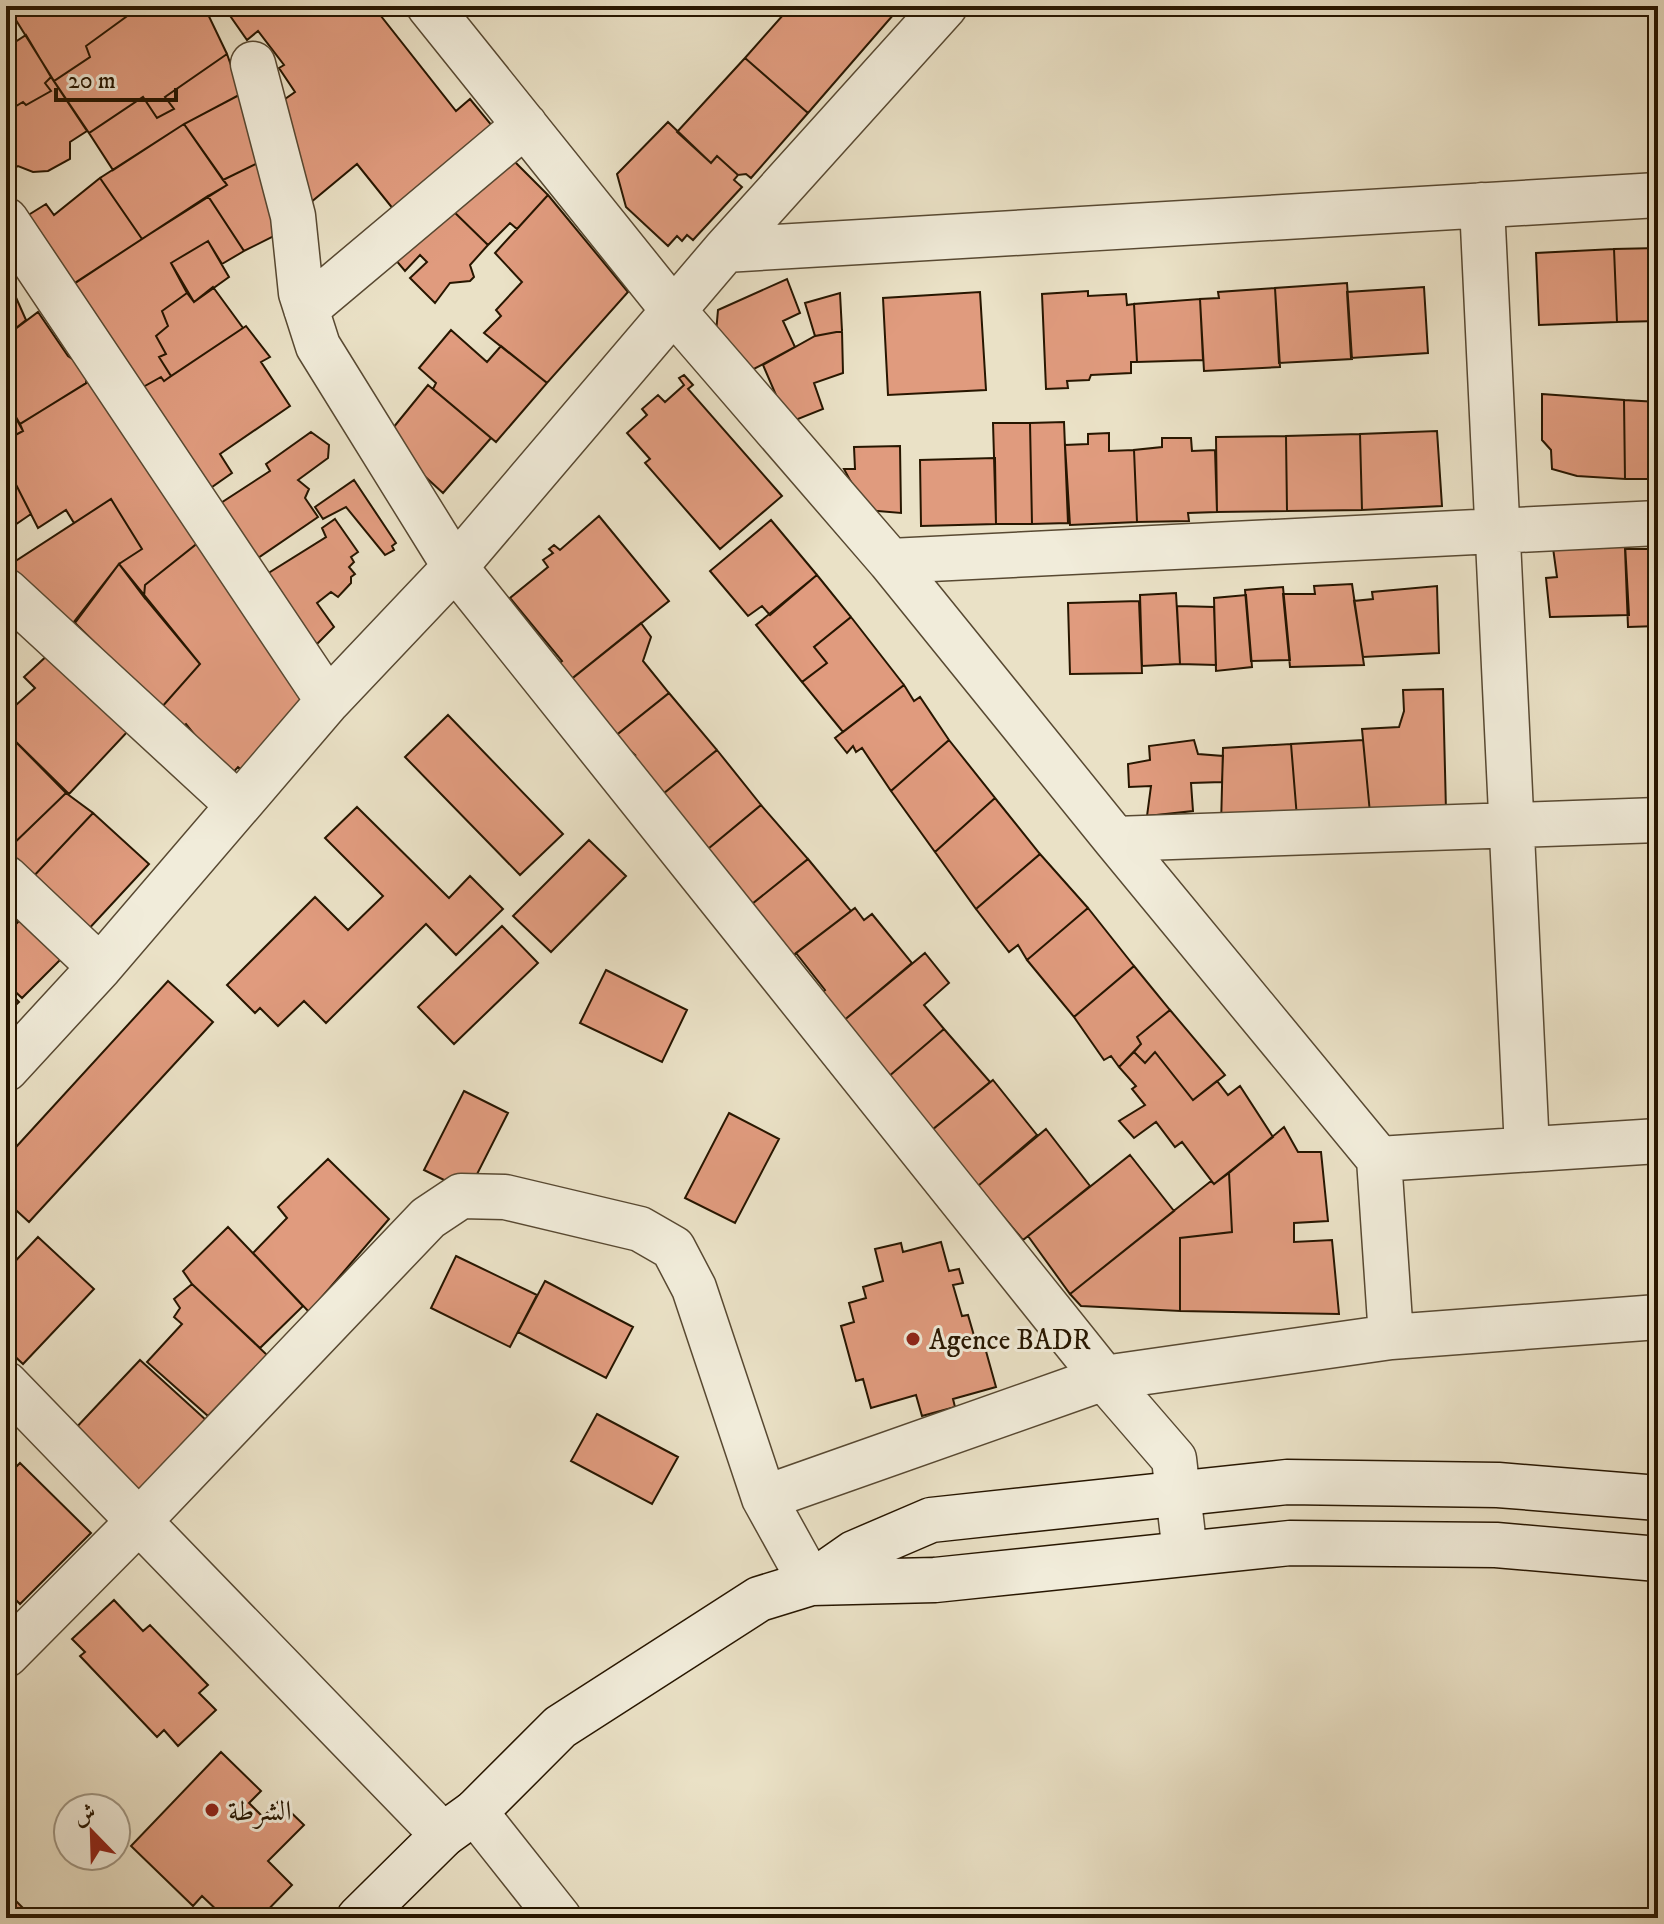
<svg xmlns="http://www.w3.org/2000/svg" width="1664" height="1924" viewBox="0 0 1664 1924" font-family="'IM FELL DW Pica',Amiri,serif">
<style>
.building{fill:#e09b7e;stroke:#271600;stroke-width:2}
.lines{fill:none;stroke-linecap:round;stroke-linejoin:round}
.street-casing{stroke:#584932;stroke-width:47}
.secondary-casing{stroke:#271600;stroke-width:47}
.street{stroke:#f1ecda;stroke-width:44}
.secondary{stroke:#f1ecda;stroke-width:44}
.poi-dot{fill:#8f2418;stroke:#f1ecda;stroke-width:3}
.labels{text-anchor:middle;stroke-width:6;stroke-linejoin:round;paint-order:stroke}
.poi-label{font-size:28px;fill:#271600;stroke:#f1ecda;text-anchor:start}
</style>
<rect width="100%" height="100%" fill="#eae1c6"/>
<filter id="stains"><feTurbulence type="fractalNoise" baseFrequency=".0025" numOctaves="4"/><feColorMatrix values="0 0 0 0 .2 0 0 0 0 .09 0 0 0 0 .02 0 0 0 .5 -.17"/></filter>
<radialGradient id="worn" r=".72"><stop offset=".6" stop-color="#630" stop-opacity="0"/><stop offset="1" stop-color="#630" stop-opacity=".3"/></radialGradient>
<path class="building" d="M13 6H141L86 46 90 57 54 81 9 9Z
M141 6H204L227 54 165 97 174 109 157 118 143 97 89 133 54 81 90 57 86 46Z
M232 6H373L456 111 470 99 498 133 398 215 357 164 304 208 275 106 295 92 279 68 284 65 258 31 247 40 226 10Z
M791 6H901L808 113 745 58Z
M26 35 51 77 45 83 51 91 26 105 23 102 6 112V48Z
M227 54 241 94 184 124 113 170 89 133 143 97 157 118 174 109 165 97Z
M745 58 808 113 751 178 746 174 738 175 717 156 711 163 677 132Z
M51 77 87 131 70 142V159L48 171 33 172 18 166 6 174V112L23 102 26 105 51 91 45 83Z
M241 94 260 162 223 180 184 124Z
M668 122 711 163 717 156 738 175 734 180 742 187 693 240 687 235 682 241 677 236 668 246 626 207 617 174Z
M184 124 227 185 142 239 100 178Z
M508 155 548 195 517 229 510 223 488 245 449 207Z
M260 162 284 231 244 251 208 196 227 185 223 180Z
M100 178 142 239 60 293 14 224 46 204 54 215Z
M548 195 628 292 547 383 484 333 501 316 496 310 522 282 495 253Z
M208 196 244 251 222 264 208 241 171 263 187 293 162 311 168 326 156 336 166 354 159 357 171 376 164 381 161 377 136 391 67 288Z
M449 207 488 245 470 265 474 277 470 281 450 283 435 303 410 278 427 262 420 255 405 271 389 252Z
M208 241 229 277 194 302 171 263Z
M1658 248V321L1617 322 1614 249Z
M1614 249 1617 322 1539 325 1536 253Z
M6 275 26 320 6 336Z
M787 279 800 313 783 321 795 347 750 371 716 333 718 310Z
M1347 283 1352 359 1279 363 1275 288Z
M213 287 243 328 171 376 159 357 166 354 156 336 168 326 162 311 187 293 194 302Z
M1424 287 1428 353 1351 358 1347 292Z
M1275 288 1280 367 1204 371 1200 299 1219 298 1218 292Z
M1088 291V296L1126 294 1127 305 1134 304 1137 362H1131V373L1091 375 1089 380 1067 381 1068 388 1046 389 1042 294Z
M980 292 986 390 888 395 883 298Z
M840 293 842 331 815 336 805 303Z
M1200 299 1203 360 1137 362 1134 304Z
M38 312 68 356 87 369 86 383 20 424 6 400V336Z
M246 326 270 357 261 362 290 406 220 454 232 473 202 494 136 391 161 377 164 381Z
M451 330 487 362 501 346 547 383 496 442 433 389 436 383 419 368Z
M842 331 843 373 814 383 823 409 788 423 763 365 815 336Z
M684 375 693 385 688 389 782 496 720 549 645 463 650 459 627 433 647 415 642 409 658 395 665 402 684 385 679 378Z
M90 381 204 538 145 585 144 597 119 564 142 549 111 499 74 523 66 510 38 528 6 465V440L23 431 20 424Z
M428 385 491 438 443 493 384 439Z
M1542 394 1624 400 1625 479 1577 476 1552 469 1551 450 1542 440Z
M6 400 23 431 6 440Z
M1624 400 1658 402V479H1625Z
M1064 422 1068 523 1032 524 1030 423Z
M993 423H1030L1032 524H996Z
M1437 431 1442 506 1362 510 1360 434Z
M311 432 329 445 328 458 298 480 309 489 305 498 318 517 245 567 210 510 270 471 266 464Z
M1109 433V451L1134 450 1137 522 1070 525 1065 445 1088 444V434Z
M1360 434 1362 510 1287 511 1286 436Z
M1286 436 1287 511 1217 512 1216 437Z
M1162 438H1191L1192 451 1215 450 1217 512 1188 513 1189 521 1137 522 1134 450 1162 447Z
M900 446 901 513 866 510 844 469H855L854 447Z
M995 458 996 524 921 526 920 460Z
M6 465 31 514 6 531Z
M354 480 396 543 392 546 394 550 385 555 346 507 323 519 315 507Z
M111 499 142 549 119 564 66 632 8 566Z
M599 516 669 601 564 685 553 668 562 661 510 598 548 567 543 560 553 553 549 549 554 545 560 550Z
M335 519 358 552 351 557 354 562 349 567 355 574 351 577V583L338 597 331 592 317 603 334 627 315 646 259 579 326 537 322 528Z
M771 520 817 575 770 615 762 606 748 616 710 571Z
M204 538 311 687 246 773 238 767 229 777 186 724 180 728 161 708 200 664 144 597 145 585Z
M1625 544 1629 615 1550 617 1546 578 1557 577 1553 548Z
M1625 549H1658V626L1628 627Z
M119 564 200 664 161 708 75 623Z
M817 575 851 617 814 647 827 663 802 682 756 625Z
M1352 584 1364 665 1290 667 1283 594H1315L1314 586Z
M1437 586 1439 653 1363 657 1354 601 1373 599 1372 592Z
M1283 587 1290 660 1251 661 1245 590Z
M1176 593 1180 664 1142 666 1140 595Z
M1246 595 1252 667 1216 671 1214 598Z
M1139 601 1142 673 1070 674 1068 603Z
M1177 606 1214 607 1216 665 1180 664Z
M851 617 904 685 843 732 802 682 827 663 814 647Z
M641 623 651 637 643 661 669 693 609 741 564 685Z
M51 652 129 730 69 794 6 732V714L35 688 24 677Z
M904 685 914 701 920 697 949 740 891 791 862 748 856 752 853 746 847 753 835 738Z
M1443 689 1446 811 1370 813 1362 729 1399 727 1404 711 1403 690Z
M669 693 717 750 658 798 629 758 635 755 626 747 609 741Z
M448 715 563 834 520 875 405 757Z
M6 732 66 793 6 851Z
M949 740 995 798 935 852 891 791Z
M1194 740 1198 754 1223 756 1222 782 1191 783 1193 811 1147 816 1151 786 1129 787 1128 764 1150 760 1149 746Z
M1363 740 1370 813 1297 818 1291 744Z
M1291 744 1297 818 1221 826 1223 748Z
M717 750 761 805 703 853 658 798Z
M66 793 93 813 31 879 6 856V851Z
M995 798 1040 854 976 909 935 852Z
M761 805 808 859 752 904 703 853Z
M357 807 449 898 470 876 503 909 456 955 426 924 326 1023 304 1001 278 1026 260 1008 255 1013 227 985 315 897 348 930 383 896 325 838Z
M93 813 149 864 85 933 31 879Z
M589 840 626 876 551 952 513 916Z
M1040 854 1088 908 1027 960 1018 945 1009 952 976 909Z
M808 859 851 911 791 957 752 904Z
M855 908 864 920 872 914 912 963 842 1022 819 995 825 990 796 953Z
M1088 908 1134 966 1074 1017 1027 960Z
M24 916 65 955 22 998 6 983V934Z
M502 926 538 963 454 1044 418 1007Z
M925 953 949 983 924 1005 944 1029 888 1077 842 1022Z
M1134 966 1170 1010 1137 1037 1141 1044 1119 1067 1111 1056 1104 1060 1074 1017Z
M606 970 687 1010 662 1062 580 1023Z
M168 981 213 1022 29 1222 6 1201V1158Z
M6 989 19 1002 6 1014Z
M1170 1010 1225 1075 1193 1100 1155 1052 1145 1063 1134 1052 1141 1044 1137 1037Z
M944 1029 990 1082 932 1130 888 1077Z
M1134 1052 1145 1063 1155 1052 1193 1100 1217 1081 1228 1095 1240 1086 1273 1137 1214 1184 1182 1142 1175 1147 1156 1122 1134 1138 1119 1121 1145 1105 1132 1089 1136 1086 1119 1067Z
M993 1080 1037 1135 978 1186 932 1130Z
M464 1091 508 1113 468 1192 424 1170Z
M729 1113 779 1139 735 1223 685 1198Z
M1284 1127 1298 1152H1321L1328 1221 1294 1223V1242L1332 1240 1339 1314 1180 1311V1238L1232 1232 1229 1173Z
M1046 1129 1090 1186 1023 1240 978 1186Z
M1130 1155 1174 1211 1070 1294 1028 1236Z
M328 1159 389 1219 309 1312 253 1253 287 1218 278 1207Z
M1229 1173 1232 1232 1180 1238V1311L1081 1306 1070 1294 1211 1181 1214 1184Z
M228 1227 303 1306 260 1348 192 1284 183 1271Z
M38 1237 94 1289 23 1364 6 1348V1271Z
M941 1242 949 1271 959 1269 963 1283 953 1285 962 1316 968 1315 977 1346 984 1344 996 1387 953 1399 955 1407 922 1416 916 1395 871 1408 863 1379 856 1381 841 1326 854 1322 849 1303 866 1298 863 1287 883 1281 875 1249 901 1243 903 1252Z
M456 1256 537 1295 510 1347 431 1308Z
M545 1281 633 1327 606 1378 518 1332Z
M192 1284 267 1355 208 1416 147 1362 182 1324 174 1317 180 1308 174 1299Z
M140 1360 206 1420 136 1494 72 1432Z
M597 1414 678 1457 652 1504 571 1461Z
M20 1463 91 1533 20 1604 6 1590V1477Z
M114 1600 143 1631 150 1625 208 1685 199 1693 216 1710 178 1746 164 1730 157 1737 80 1656 85 1652 72 1639Z
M221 1752 261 1791 249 1803 263 1817 279 1801 304 1825 268 1861 292 1885 260 1918H222L223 1916 202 1896 193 1906 131 1846Z
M6 1891 33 1918H6Z"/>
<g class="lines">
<g class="street-casing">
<path id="street" d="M429 6 673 310 890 561 1115 839 1379 1159
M253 64 293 216 301 293 318 346 455 567 1104 1378 1174 1459 1185 1553
M1482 205 1527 1149
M6 220 328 701
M725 250 1658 195
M306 309 525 125
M890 561 1658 523
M6 591 237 804
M1115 839 1658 820
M6 878 100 967
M6 1069 100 967 328 701 455 567 725 250 945 6
M1391 1337 1379 1159 1658 1141
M6 1384 443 1835
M764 1498 1104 1378 1391 1337 1658 1317
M6 1655 139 1521 428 1218 461 1196 505 1197 640 1229 673 1248 694 1288 764 1498 811 1583
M475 1812 559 1918"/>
</g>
<g class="secondary-casing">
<path id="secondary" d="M811 1583 854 1553 931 1520 1287 1482 1498 1485 1658 1498
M359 1918 443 1835 475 1812 560 1727 759 1599 811 1583 935 1580 1290 1543 1496 1545 1658 1559"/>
</g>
<use href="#street" class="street"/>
<use href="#secondary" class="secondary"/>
</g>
<g class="poi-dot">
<circle cx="913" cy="1339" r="8"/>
<circle cx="212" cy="1810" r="8"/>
</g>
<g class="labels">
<g class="poi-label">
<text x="929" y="1349">Agence BADR</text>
<text x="228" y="1820">الشرطة</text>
</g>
</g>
<rect width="1664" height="1924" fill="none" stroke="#eae1c6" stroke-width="32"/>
<rect x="8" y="8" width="1648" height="1908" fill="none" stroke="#271600" stroke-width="4"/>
<rect x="16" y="16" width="1632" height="1892" fill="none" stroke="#271600" stroke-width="2"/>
<g transform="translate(92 1832) rotate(337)"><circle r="38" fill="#f1ecda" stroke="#a09683" stroke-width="2"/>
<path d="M0-6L14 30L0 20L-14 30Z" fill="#8f2418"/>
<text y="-12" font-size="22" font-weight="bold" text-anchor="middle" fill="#271600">ش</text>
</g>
<path d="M56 88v12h120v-12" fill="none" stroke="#271600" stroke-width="4"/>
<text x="68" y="88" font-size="24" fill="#271600" stroke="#f1ecda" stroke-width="6" paint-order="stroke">20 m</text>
<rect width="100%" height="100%" filter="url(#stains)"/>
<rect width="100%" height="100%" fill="url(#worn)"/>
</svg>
